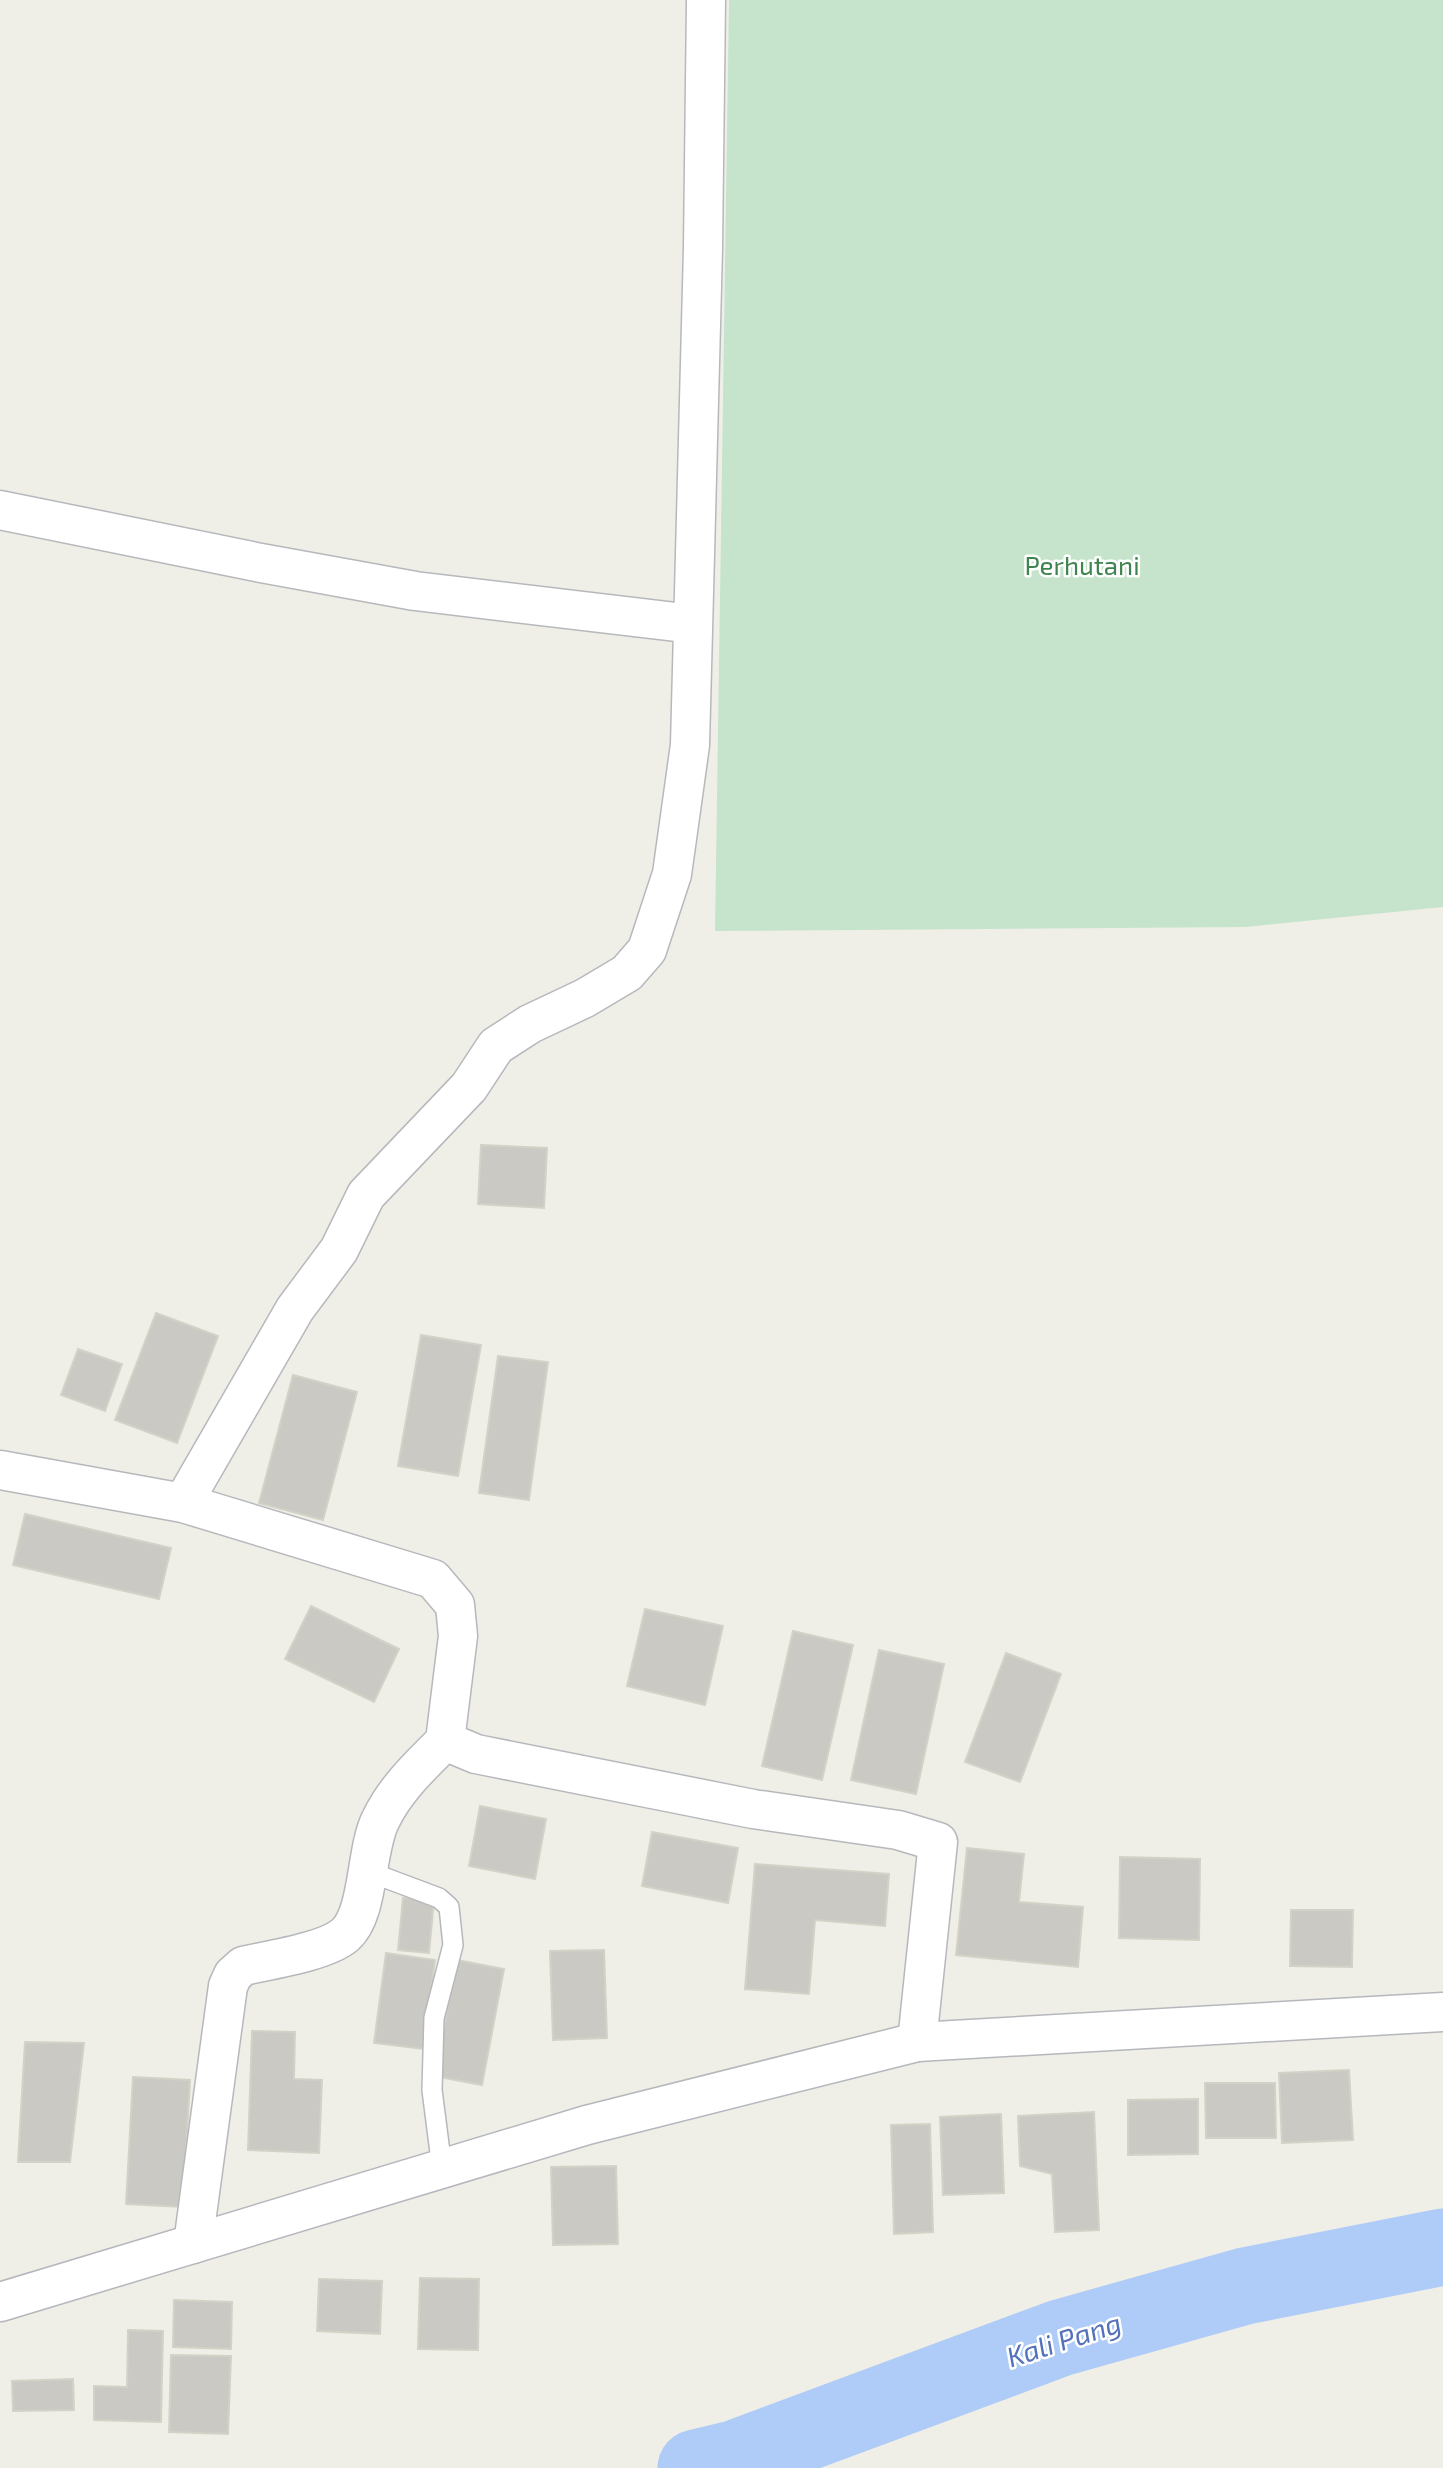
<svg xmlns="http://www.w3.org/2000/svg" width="1443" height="2468" viewBox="0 0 1443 2468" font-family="'Exo 2',sans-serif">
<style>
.green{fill:#c6e4cc}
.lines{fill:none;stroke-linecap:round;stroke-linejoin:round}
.river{stroke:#afcbf7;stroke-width:77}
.building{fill:#cbc9c4;stroke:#d3d2c6;stroke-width:2}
.lane-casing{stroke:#b7b8bc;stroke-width:22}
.street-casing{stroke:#b7b8bc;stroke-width:41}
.secondary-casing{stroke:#b6b7bd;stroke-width:41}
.lane{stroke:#fff;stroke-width:19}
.street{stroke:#fff;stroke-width:38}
.secondary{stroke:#fff;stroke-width:38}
.labels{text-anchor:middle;stroke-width:5;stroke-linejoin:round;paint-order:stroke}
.park-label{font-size:26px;fill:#3f844f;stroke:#fff}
.water-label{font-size:28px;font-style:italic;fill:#5472b9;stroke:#fff}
</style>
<rect width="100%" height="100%" fill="#efefe7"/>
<path class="green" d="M729 0H1443V907L1245 927 715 931Z"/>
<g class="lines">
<path class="river" d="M696 2468 734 2459 1060 2338 1245 2286 1443 2247"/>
</g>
<path class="building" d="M481 1145 547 1148 544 1208 478 1204Z
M156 1313 218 1336 177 1443 115 1420Z
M421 1335 481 1345 458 1476 398 1466Z
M78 1349 122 1364 105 1411 61 1395Z
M498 1356 548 1362 529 1500 479 1493Z
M293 1375 357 1392 323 1520 259 1503Z
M25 1514 171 1548 159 1599 13 1565Z
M311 1606 399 1649 374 1702 285 1659Z
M645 1609 723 1626 705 1705 627 1686Z
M793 1631 853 1645 822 1780 762 1766Z
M879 1650 944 1664 916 1794 851 1780Z
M1006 1653 1061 1674 1020 1782 965 1762Z
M480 1806 546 1819 535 1879 469 1866Z
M652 1832 738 1848 728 1903 642 1886Z
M967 1848 1024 1854 1019 1902 1083 1907 1078 1967 956 1955Z
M1120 1857 1200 1859 1199 1940 1119 1938Z
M755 1864 889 1874 885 1926 815 1920 809 1994 745 1989Z
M403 1898 434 1900 429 1953 398 1950Z
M1291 1910H1353L1352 1967 1290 1966Z
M604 1950 607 2038 553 2040 550 1951Z
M386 1953 435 1960 423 2049 374 2043Z
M457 1960 504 1969 482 2085 434 2076Z
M252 2031 295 2032 294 2079 322 2080 319 2153 248 2150Z
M25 2042 84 2043 70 2162H18Z
M1349 2070 1353 2140 1282 2143 1279 2073Z
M133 2077 190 2080 183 2207 126 2204Z
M1205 2083H1275L1276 2138H1206Z
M1198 2099V2154L1128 2155V2100Z
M1094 2112 1099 2230 1055 2232 1052 2174 1020 2166 1018 2116Z
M1001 2114 1004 2193 943 2195 940 2117Z
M930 2124 933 2232 894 2234 891 2125Z
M616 2166 618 2244 553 2245 551 2167Z
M420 2278 479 2279 478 2350 418 2349Z
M319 2279 382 2281 380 2334 317 2331Z
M174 2300 232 2302 231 2349 173 2347Z
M128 2330 163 2331 161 2422 94 2420V2386L127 2387Z
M171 2355 231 2356 228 2434 169 2432Z
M73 2379 74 2410 13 2411 12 2381Z"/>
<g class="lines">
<g class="lane-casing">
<path id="lane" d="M367 1871 439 1898 449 1907 453 1945 434 2018 432 2090 442 2168"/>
</g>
<g class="street-casing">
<path id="street" d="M0 510 256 562 415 591 693 624
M0 1470 183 1503 433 1579 455 1605 458 1636 445 1741 476 1754 753 1809 898 1830 938 1842 917 2042
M183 1503 295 1309 339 1250 366 1195 469 1087 496 1046 530 1024 585 998 627 973 647 950 672 874 690 745 703 248 706 0
M193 2244 228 1986 233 1975 243 1966C269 1960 325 1952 345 1935 370 1913 365 1849 381 1819 396 1788 421 1765 445 1741"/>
</g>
<g class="secondary-casing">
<path id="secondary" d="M0 2302 587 2125 917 2042 1443 2012"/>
</g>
<use href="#lane" class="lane"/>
<use href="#street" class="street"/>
<use href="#secondary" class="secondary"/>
</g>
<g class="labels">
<g class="park-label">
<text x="1082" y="575">Perhutani</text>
</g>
<g class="water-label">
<text transform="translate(1064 2340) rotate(-18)" y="10">Kali Pang</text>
</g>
</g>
</svg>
